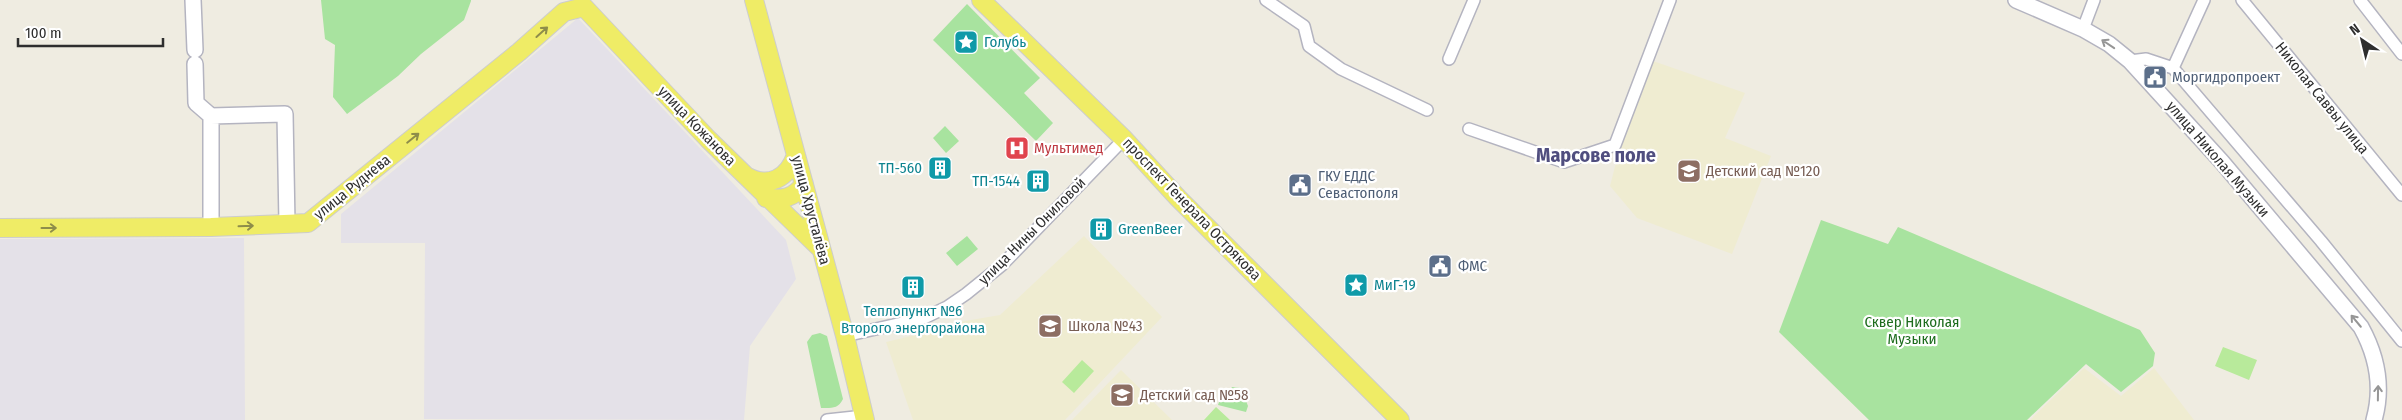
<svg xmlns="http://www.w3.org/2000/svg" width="2402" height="420" viewBox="0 0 2402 420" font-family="'Fira Sans Condensed',sans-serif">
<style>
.industrial{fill:#e4e1e8}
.education{fill:#efecd1}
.green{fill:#a8e39f}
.pitch{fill:#b8ea9b}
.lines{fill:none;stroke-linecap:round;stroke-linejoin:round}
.street-casing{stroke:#b4b4c0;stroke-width:14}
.secondary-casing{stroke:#b4b4c0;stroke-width:18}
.primary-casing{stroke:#cdcdcd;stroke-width:20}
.street{stroke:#fff;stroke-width:11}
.secondary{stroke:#fff;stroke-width:15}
.primary{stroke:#efec66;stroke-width:18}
.oneway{stroke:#8e8d4a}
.oneway2{stroke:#969696}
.labels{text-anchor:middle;stroke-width:4.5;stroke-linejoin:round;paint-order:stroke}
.culture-label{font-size:15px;fill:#0d838f;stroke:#fff;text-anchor:start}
.service-label{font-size:15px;fill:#4e5e75;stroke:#fff;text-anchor:start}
.street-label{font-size:15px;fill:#2e2e2e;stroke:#fff}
.health-label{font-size:15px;fill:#be3a42;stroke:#fff;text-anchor:start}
.education-label{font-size:15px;fill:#785e54;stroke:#fff;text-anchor:start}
.park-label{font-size:15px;fill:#1d6c1d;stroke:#fff}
.district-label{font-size:20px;font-weight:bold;fill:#504e7f;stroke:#fff}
</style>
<rect width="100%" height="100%" fill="#efece1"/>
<path class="industrial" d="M578 18 786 240 796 279 750 346 744 420 424 419 425 243H341V214Z
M244 238 245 420H0V239Z"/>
<path class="education" d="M1653 61 1745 93 1725 138 1771 156 1732 254 1637 218 1610 186 1620 147Z
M1084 236 1162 317 1065 420H913L886 342 945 328 948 324 1000 315Z
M2084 368 2121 396 2154 368 2194 420H2030Z
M1121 370 1172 420H1072Z"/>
<path class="green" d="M321 0H471V1L464 20 421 54 398 76 347 114 333 97 335 45 325 39Z
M967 4 1040 78 1024 93 1053 123 1036 141 933 40Z
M945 126 959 141 946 153 933 138Z
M1821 220 1888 244 1898 227 2140 330 2155 353 2153 366 2121 392 2086 364 2027 420H1869L1779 332Z
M967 236 978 249 957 266 946 253Z
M820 333 827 336 843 399C838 409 832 408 821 408L807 342 812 335Z
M1232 387 1241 388 1248 406 1246 412 1218 405 1220 399H1225Z"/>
<path class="pitch" d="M2223 347 2257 360 2249 380 2215 366Z
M1082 360 1094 371 1074 393 1062 382Z
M1216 407 1230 420H1204Z"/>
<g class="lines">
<g class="street-casing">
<path id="street" d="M1266 0 1304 26 1309 46 1341 69 1427 110
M2242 0 2402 195
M2360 0 2402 54
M2083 29 2094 0
M1449 59 1474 0
M2130 61 2146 59 2173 68 2321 241 2402 341
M2173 68 2204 0
M1469 129 1564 162 1615 145 1670 0
M845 336 924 318 947 307 966 294 1002 265 1124 139
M827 420 864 416"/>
</g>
<g class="secondary-casing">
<path id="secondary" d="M193 0 195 50
M2016 0 2083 29 2109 44 2130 61 2222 162 2361 327C2377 356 2383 388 2374 420
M195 64 196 103 211 116
M211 227V116L285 114 287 224"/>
</g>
<g class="primary-casing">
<path id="primary" d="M754 0 845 336 865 420
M981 0 1124 139 1178 198 1400 420
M746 176C769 189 788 178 796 155
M766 198C783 200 794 198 804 184
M0 228 211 227 308 223 519 52 564 12 584 7 708 139 821 249"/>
</g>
<use href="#street" class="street"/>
<use href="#secondary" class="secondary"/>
<use href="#primary" class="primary"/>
</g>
<defs><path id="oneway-shaft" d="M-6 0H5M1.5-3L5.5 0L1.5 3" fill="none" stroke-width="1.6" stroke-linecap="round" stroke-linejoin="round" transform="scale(1.25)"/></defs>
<g class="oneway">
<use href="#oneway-shaft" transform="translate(542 32) rotate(-42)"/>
<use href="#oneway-shaft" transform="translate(413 138) rotate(-39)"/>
<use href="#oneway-shaft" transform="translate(246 226) rotate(-2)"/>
<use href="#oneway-shaft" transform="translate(49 228)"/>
</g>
<g class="oneway2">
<use href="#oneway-shaft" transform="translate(2108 44) rotate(-146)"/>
<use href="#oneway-shaft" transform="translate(2356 321) rotate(-130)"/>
<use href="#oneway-shaft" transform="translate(2378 393) rotate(-89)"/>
</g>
<defs>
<g id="sight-square" transform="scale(1.25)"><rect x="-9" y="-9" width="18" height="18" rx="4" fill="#0f9aa8" stroke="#fff"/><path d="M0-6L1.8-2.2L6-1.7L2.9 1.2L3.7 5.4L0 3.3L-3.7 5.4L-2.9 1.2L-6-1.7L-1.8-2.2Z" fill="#fff"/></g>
<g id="civic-square" transform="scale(1.25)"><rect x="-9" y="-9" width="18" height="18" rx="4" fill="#5c6f8a" stroke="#fff"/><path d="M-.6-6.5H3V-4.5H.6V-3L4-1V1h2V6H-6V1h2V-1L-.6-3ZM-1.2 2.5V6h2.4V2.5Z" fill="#fff"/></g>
<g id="hospital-square" transform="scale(1.25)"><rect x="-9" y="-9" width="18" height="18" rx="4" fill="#e0444e" stroke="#fff"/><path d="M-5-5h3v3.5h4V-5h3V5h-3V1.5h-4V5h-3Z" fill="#fff"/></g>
<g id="building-square" transform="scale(1.25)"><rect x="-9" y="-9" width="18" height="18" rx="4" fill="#0f9aa8" stroke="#fff"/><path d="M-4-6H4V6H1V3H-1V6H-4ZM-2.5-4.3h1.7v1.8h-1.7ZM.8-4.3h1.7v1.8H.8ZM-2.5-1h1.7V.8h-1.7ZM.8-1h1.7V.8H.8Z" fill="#fff"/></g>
<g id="school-square" transform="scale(1.25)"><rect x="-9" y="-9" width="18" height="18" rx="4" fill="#8d6e63" stroke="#fff"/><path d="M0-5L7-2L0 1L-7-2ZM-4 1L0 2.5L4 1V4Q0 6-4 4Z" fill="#fff"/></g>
</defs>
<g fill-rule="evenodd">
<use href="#sight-square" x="966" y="42"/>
<use href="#civic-square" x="2155" y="77"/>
<use href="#hospital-square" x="1017" y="148"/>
<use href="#building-square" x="940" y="168"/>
<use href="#school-square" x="1689" y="171"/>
<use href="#building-square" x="1038" y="181"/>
<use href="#civic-square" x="1300" y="185"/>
<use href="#building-square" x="1101" y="229"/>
<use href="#civic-square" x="1440" y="266"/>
<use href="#sight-square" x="1356" y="285"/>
<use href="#building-square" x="913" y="287"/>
<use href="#school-square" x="1050" y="326"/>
<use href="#school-square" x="1122" y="395"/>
</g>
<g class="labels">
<g class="culture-label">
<text x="984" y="47">Голубь</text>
<text x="922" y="173" text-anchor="end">ТП-560</text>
<text x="1020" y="186" text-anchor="end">ТП-1544</text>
<text x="1118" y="234">GreenBeer</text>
<text x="1374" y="290">МиГ-19</text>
<text x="913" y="316" text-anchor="middle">Теплопункт №6<tspan x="913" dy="17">Второго энергорайона</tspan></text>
</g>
<g class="service-label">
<text x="2172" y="82">Моргидропроект</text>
<text x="1318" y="181">ГКУ ЕДДС<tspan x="1318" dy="17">Севастополя</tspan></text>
<text x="1458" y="271">ФМС</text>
</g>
<g class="street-label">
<text transform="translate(2322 98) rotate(51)" y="5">Николая Саввы улица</text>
<text transform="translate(697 126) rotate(46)" y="5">улица Кожанова</text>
<text transform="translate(2218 159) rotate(49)" y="5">улица Николая Музыки</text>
<text transform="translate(352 187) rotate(-39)" y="5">улица Руднева</text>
<text transform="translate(1192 209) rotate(46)" y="5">проспект Генерала Острякова</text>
<text transform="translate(811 210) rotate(75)" y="5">улица Хрусталёва</text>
<text transform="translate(1032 231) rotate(-45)" y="5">улица Нины Ониловой</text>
</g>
<g class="health-label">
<text x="1034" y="153">Мультимед</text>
</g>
<g class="education-label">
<text x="1706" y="176">Детский сад №120</text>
<text x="1068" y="331">Школа №43</text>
<text x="1140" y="400">Детский сад №58</text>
</g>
<g class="park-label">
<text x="1912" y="327">Сквер Николая<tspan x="1912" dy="17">Музыки</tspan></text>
</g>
<g class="district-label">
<text x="1596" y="162">Марсове поле</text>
</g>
</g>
<g transform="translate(2362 40) rotate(325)" stroke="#ffffff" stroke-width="4" paint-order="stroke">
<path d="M0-4L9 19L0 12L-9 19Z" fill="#2e2e2e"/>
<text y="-8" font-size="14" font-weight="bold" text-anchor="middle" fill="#2e2e2e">N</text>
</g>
<path d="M18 38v8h145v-8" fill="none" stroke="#2e2e2e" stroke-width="2.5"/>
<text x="25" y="38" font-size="15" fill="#2e2e2e" stroke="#ffffff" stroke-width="4" paint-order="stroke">100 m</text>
</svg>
